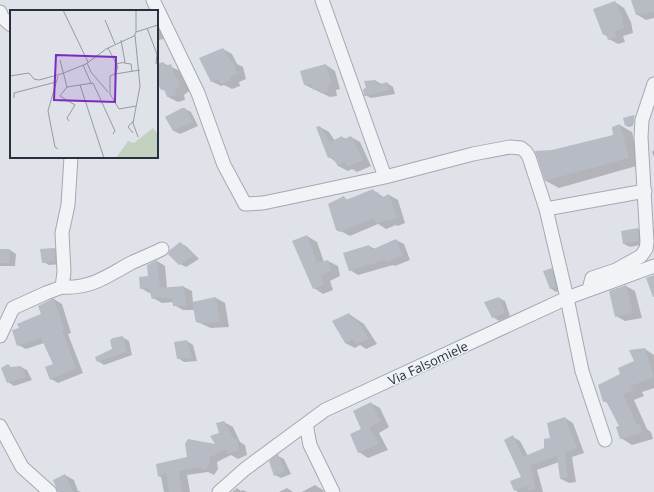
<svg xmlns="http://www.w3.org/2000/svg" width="654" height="492" viewBox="0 0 654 492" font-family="'Open Sans',sans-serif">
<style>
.shadow{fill:#0003}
.building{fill:#b6bbc4}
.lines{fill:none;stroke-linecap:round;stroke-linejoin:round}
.minor-casing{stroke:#a4a9b2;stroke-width:15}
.minor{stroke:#f1f3f6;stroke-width:13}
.labels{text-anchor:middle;stroke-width:3;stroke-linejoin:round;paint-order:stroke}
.street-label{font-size:13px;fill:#282f3e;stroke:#eef1f5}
.inset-road{fill:none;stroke:#969aa4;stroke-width:1}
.view{fill:#7b2cbf;fill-opacity:0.15;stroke:#7b2cbf;stroke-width:2}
.inset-edge{fill:none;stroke:#282f3e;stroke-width:2}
</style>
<rect width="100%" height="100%" fill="#dfe2e8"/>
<path class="shadow" d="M638 0H654V18L646 20 636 14Z
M615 2 624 8 631 22 633 33 623 36 625 42 618 44 609 39 608 37 604 34Z
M157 23 160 24 164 39 158 40 157 42Z
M223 49 232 54 237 64 243 67 246 79 239 82 240 86 232 89 224 85 221 86 211 81Z
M157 61 159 64 163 63 180 71 184 81 187 83 189 91 184 95 185 100 178 102 168 97 166 92 157 85Z
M326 65 335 71 340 89 336 90 337 96 330 97 305 85Z
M376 81 382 84 387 83 393 87 395 94 371 98 365 95Z
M185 109 191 112 198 126 180 134 174 131 167 117Z
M634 116 637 118 636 125H635V117H633V126L628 127 626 125 624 119Z
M620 125 632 132 640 165 559 188 546 181 537 152 552 151 615 135Z
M320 127 329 132 335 141 342 137 346 139 351 137 360 142 371 166 357 172 352 169 348 171 338 166 336 162 329 157Z
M654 150V157L652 152Z
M373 190 385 198 389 195 398 200 405 223 398 226 396 225 386 229 378 224 350 236 337 229 344 198 348 200Z
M638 229 644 232 645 244 630 247 624 244Z
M307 236 317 242 324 262 328 261 338 266 340 276 330 281 333 290 323 294 314 288Z
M396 240 404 244 410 260 395 266 393 265 358 275 350 270 369 246 375 249Z
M180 243 186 246 199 259 186 267 180 264Z
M55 249 61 253V264L49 265 43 262Z
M0 250H10L16 254 15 266H0Z
M157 261 165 266 167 288 184 287 192 291 193 303 216 298 225 303 229 327 211 328 206 326 196 321 194 310H183L174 305V302L162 303 153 298 151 292 149 293 141 288 150 277Z
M552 269 558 273 562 290 556 292 550 288Z
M626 286 635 291 642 318 625 321 616 316Z
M499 298 505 301 510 316 499 321 493 317Z
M54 299 62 304 71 333 68 334 83 373 58 383 51 379 54 365 44 343 26 349 18 345 20 329 42 315Z
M349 314 364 324 377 344 366 349 360 345 355 348 345 343Z
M122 337 129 341 132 355 104 365 98 361 113 349Z
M187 341 193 345 197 361 184 362 178 358Z
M645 349 654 355V388L642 392 644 396 634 400 647 429 651 432 653 439 632 445 621 438 620 427 609 404 604 401 621 375 635 361Z
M21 367 27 370 32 380 14 386 8 382 13 368Z
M371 403 380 408 389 427 379 433 388 450 368 458 359 452 363 429Z
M565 418 573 423 584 453 572 457 576 482 569 483 561 479 559 462 537 470 543 492H518L515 490 523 478 513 437 520 441 528 456 545 449Z
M224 422 233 427 240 442 245 445 247 455 238 459 231 455 217 462 218 469 214 475 208 472 187 475 190 492H164L161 477 159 476 188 458 217 445Z
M278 456 284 459 291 474 281 478 275 475Z
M65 475 74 480 78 491 81 492H59Z
M315 485 323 490 324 492H302Z
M237 488 241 491 243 490 247 492H232Z
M287 488 293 492H279Z"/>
<path class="building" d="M631 0H654V12L636 15Z
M615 1 622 16 624 28 615 31 617 37 608 40 606 34 603 35 593 9Z
M223 48 231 62 233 60 237 74 230 76 231 80 222 84V83H220L218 79 211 82 199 58Z
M163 62 166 66 171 64 175 77H177L180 85 175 90 176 95 167 97 164 89 161 90 157 82V64Z
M326 64 332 84 327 85 328 91 320 93 319 88 313 90 312 84 304 85 300 71Z
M376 80 377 85 387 82 389 90 364 96 363 89 366 88 364 81Z
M182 108H185L193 122 173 131 165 117Z
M634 115V123L625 126 623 118Z
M620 124 629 158 545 181 535 151 552 150 613 135 612 127Z
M320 126 330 142 342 136 344 139 351 136 363 160 347 167 345 162 338 166 332 157 328 158 316 127Z
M373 189 375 194 378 192 381 198 389 194 397 218 389 221 388 220 376 224 374 218 340 232 336 230 328 204 344 196 346 200Z
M638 228 639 241 623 244 621 231Z
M307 235 317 263 328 260 331 271 321 275 324 285 313 289 292 241Z
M396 239 403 256 386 262 385 260 349 271 343 253 369 245 371 250Z
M180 242 194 256 179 265 168 254 170 250Z
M55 248V261L42 263 40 249Z
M0 249H10L9 263H0Z
M157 260 160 288 184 286 186 306H173L172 299 158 297 152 299 148 287 140 289 139 277 148 276 147 265Z
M552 268 556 287 550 289 543 271Z
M654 275V297H653L646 278Z
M626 285 633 313 615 317 609 291Z
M216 297 220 322 200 323 196 322 192 302Z
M499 297 505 313 492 318 484 302Z
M54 298 64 329 62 330 76 368 50 380 45 367 53 364 41 338 17 346 12 330 19 328 17 324 41 314 38 306Z
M349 313 352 319 355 318 359 323 369 339 356 344 353 339 345 343 332 321Z
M123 336 127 352 97 362 95 357 112 349 110 340 113 338Z
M187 340 192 358 177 359 174 342Z
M645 348 654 377 631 386 633 390 623 394 637 425 640 424 642 433 620 439 616 427 619 426 606 401 603 402 598 385 620 374 618 368 634 361 629 350Z
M8 364 11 367 21 366 26 377 7 383 1 368Z
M371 402 381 421 370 428 379 444 358 453 350 434 361 429 353 411Z
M565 417 577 448 565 453 568 478 560 479 557 456 530 465 536 489 528 491 527 486 514 491 510 481 521 477 504 440 513 435 523 457 544 448V439L550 438 547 423Z
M224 421 234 439H237L239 450 228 454 226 449 209 458 210 463 205 471 199 467 179 471 182 492H169L166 472 158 477 156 464 187 457 185 444 188 439 215 444 210 436 219 433 216 423Z
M278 454 285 471 274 476 269 461Z
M65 474 73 492H58L53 480Z"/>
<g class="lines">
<g class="minor-casing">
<path id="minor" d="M153 0 198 93 224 165 245 204 263 203 287 198 385 177 473 154 510 147 521 148 526 152 529 157 546 209 567 298 582 371 605 440
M322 0 385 177
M0 12 2 17 11 25
M546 209 645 191
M62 287C91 289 107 276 131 263 142 258 152 254 162 249
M589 289 592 278 616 270 641 256 646 249 647 242 641 137 642 120 654 84
M0 336 13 308 46 293 62 287 64 272 62 233 68 205 71 157
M306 424 310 445 333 492
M0 426 22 467 50 492
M219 492 245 469 325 410 567 298 654 266"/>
</g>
<use href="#minor" class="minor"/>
</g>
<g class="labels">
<g class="street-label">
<text transform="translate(428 363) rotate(-25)" y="5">Via Falsomiele</text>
</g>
</g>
<g transform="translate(10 10)">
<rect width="148" height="148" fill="#dfe2e8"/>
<path d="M143 118 148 124V148H106L118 131 124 133Z" fill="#c3d1c0"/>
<path class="inset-road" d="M53 0 78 52M126 0V22M95 10 105 34M137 18 147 44 146 54M125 25 130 76 123 113 128 127M98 38 108 57 105 64 100 66V84L109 99 126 96M50 50 57 77 83 73 105 121 103 124M77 53 81 62 98 82M114 53 121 54 122 61M106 54 115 52 111 30M73 55 81 73M105 64 130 60M0 66 19 63 24 69 29 70 51 64 76 54 96 39 124 26 126 22 148 15M48 66 38 101 45 137 48 139M70 75 94 148M57 77 50 86 65 95 57 108 59 111M4 88V83L46 72M123 111 118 117 123 123"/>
<path class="view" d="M46 45 106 47 105 92 44 90Z"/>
<rect width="148" height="148" class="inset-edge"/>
</g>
</svg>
